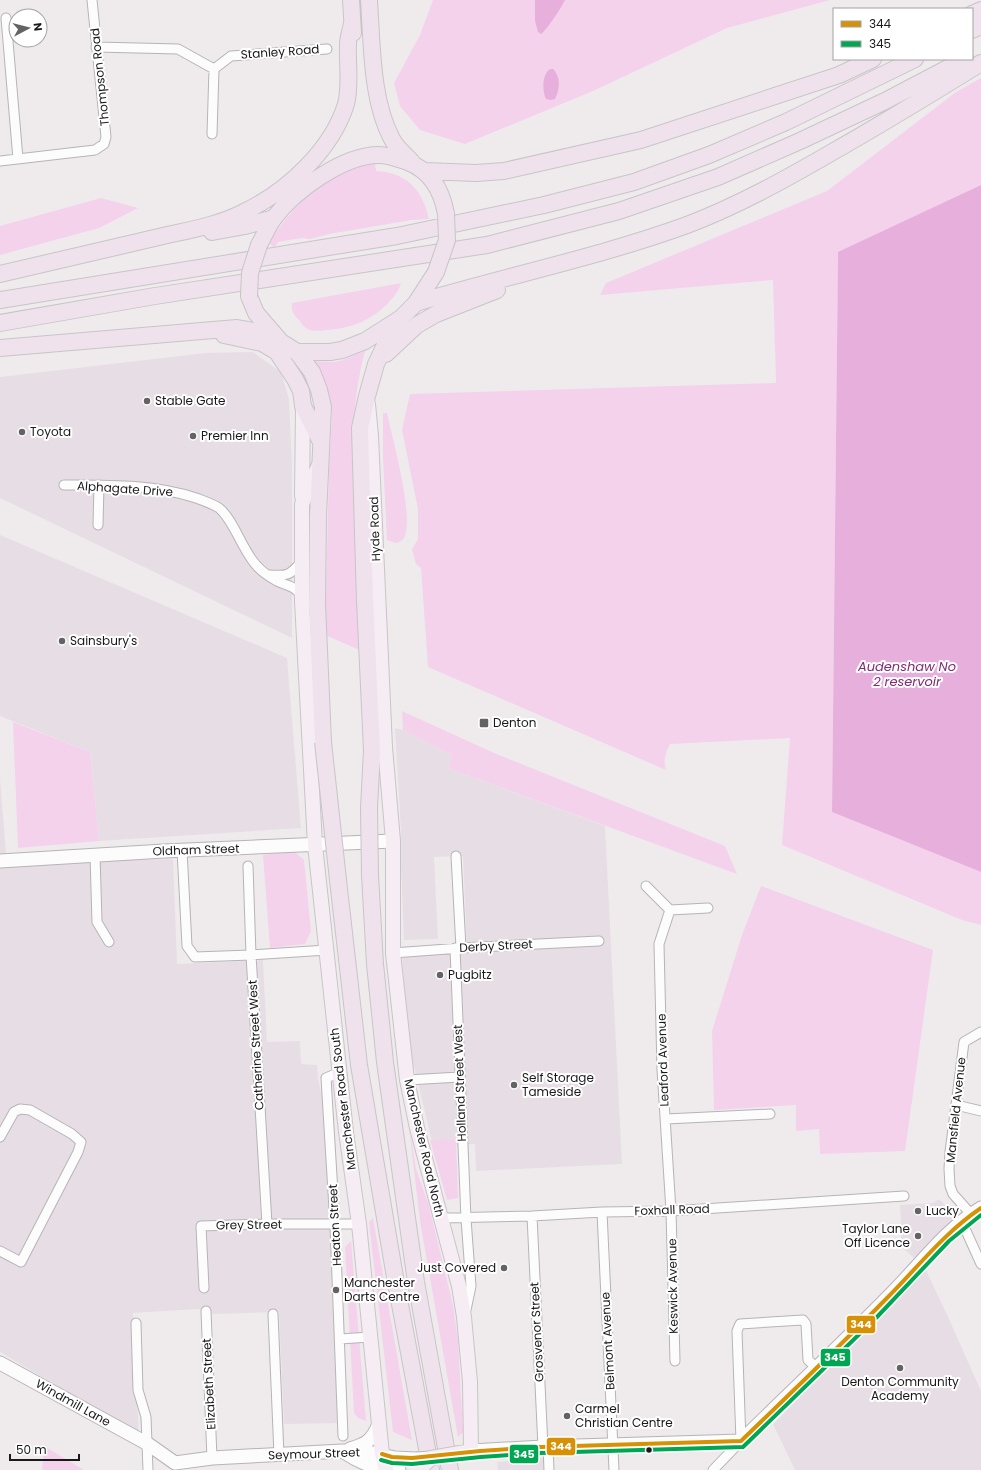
<svg xmlns="http://www.w3.org/2000/svg" width="981" height="1470" viewBox="0 0 981 1470" font-family="Poppins,sans-serif">
<style>
.built{fill:#e7dee5}
.green{fill:#f4d2ec}
.water{fill:#e7b0dc}
.lines{fill:none;stroke-linecap:round;stroke-linejoin:round}
.street-casing{stroke:#b6b4b5;stroke-width:11}
.secondary-casing{stroke:#b6b4b5;stroke-width:15}
.primary-casing{stroke:#c7c5c6;stroke-width:16}
.highway-casing{stroke:#c7c5c6;stroke-width:18}
.street{stroke:#fdfcfc;stroke-width:9}
.secondary{stroke:#fdfcfc;stroke-width:13}
.primary{stroke:#f5edf3;stroke-width:14}
.highway{stroke:#efe2ed;stroke-width:16}
.secondary-bridge-casing{stroke:#b6b4b5;stroke-width:15;stroke-linecap:butt}
.primary-bridge-casing{stroke:#c7c5c6;stroke-width:16;stroke-linecap:butt}
.highway-bridge-casing{stroke:#c7c5c6;stroke-width:18;stroke-linecap:butt}
.secondary-bridge{stroke:#fdfcfc;stroke-width:13}
.primary-bridge{stroke:#f5edf3;stroke-width:14}
.highway-bridge{stroke:#efe2ed;stroke-width:16}
.bus-1-casing{stroke:#fff;stroke-width:7}
.bus-2-casing{stroke:#fff;stroke-width:7}
.bus-1{stroke:#d69104;stroke-width:4}
.bus-2{stroke:#00a651;stroke-width:4}
.poi-dot{fill:#656263;stroke:#fff;stroke-width:1.5}
.bus-dot{fill:#1a1819;stroke:#fff;stroke-width:1.5}
.labels{text-anchor:middle;stroke-width:4;stroke-linejoin:round;paint-order:stroke}
.street-label{font-size:12px;fill:#1a1819;stroke:#fff}
.poi-label{font-size:12px;fill:#1a1819;stroke:#fff;text-anchor:start}
.water-label{font-size:13px;font-style:italic;fill:#832a76;stroke:#fff}
.line-badge{stroke:#fff;stroke-width:1.5}
.badge-label{font-size:11px;text-anchor:middle;font-weight:bold;fill:#fff}
</style>
<rect width="100%" height="100%" fill="#efebed"/>
<path class="built" d="M253 352 281 372 289 399 292 466V638L0 498V377L205 353Z
M0 535 287 658 301 828 99 841 90 752 0 716Z
M395 728 403 730 452 755 448 768 605 826 622 1164 476 1171 475 1144 433 1146 408 1041 402 955 467 953 463 856 434 857 438 939 404 940 401 865V830Z
M0 778 7 866 87 861 173 859 177 964 263 960 267 1042 300 1041 301 1064 317 1065 318 1079 325 1109 341 1423 284 1424 279 1312 214 1314 198 1309 133 1313 139 1435 0 1352Z
M939 1199 956 1216 915 1259 902 1247 900 1205 933 1203Z
M926 1270 949 1319 981 1391V1470H795L773 1424Z
M544 1458V1470H498L497 1462Z"/>
<path class="green" d="M433 0H830L727 28 593 91 465 144 420 130 400 106 394 83 420 35Z
M981 78V185L838 253 832 812 981 872V925L962 920 782 845 790 738 670 744C665 754 663 760 666 770L428 667 421 568 416 564 412 549 418 539V509L402 430 410 394 776 383 773 280 600 295 606 283 827 191 956 92Z
M370 164H375L376 171C406 172 423 190 429 219L412 220 329 234 310 239 302 238 278 242 275 247 269 244C291 206 326 173 370 164Z
M101 198 138 208 99 228 0 255V226Z
M401 283C399 291 395 295 390 301 373 320 352 328 327 330 321 331 312 332 306 328 303 326 301 322 298 319 293 314 291 310 292 303Z
M365 351C359 373 356 395 354 418L362 651 325 635 329 470 332 416 331 405 328 393 310 361 335 362 343 360Z
M383 413H387C392 437 415 518 404 538 402 541 399 542 396 543L387 540 383 459Z
M402 711 494 753 725 846 737 874 448 768 452 755 403 730Z
M13 722 90 752 99 841 18 848Z
M294 851 304 860 311 931 305 944 270 948 263 855Z
M761 886 933 950 905 1151 820 1154 819 1129 796 1131V1105L714 1110 712 1031 742 935Z
M408 1120 416 1169 429 1206 453 1305 458 1340 463 1432 458 1437 420 1221Z
M456 1139 458 1198 447 1200 430 1140Z
M373 1218 412 1440 393 1432 369 1222Z
M351 1241 366 1421 358 1418 354 1413 345 1247Z
M44 1446 84 1470H42Z"/>
<path class="water" d="M535 0H565C562 7 546 31 541 34L538 32 535 21Z
M550 69H553C561 77 560 89 555 99L551 100 546 99C542 91 542 74 550 69Z
M981 185V872L832 812 838 252Z"/>
<g class="lines">
<g class="street-casing">
<path id="street" d="M6 18 18 159
M96 47 178 49 214 69
M212 134 214 69 231 56 327 49
M0 161 95 150 104 144 106 137 92 0
M64 485C108 485 154 484 196 498 204 501 213 504 219 508 234 520 243 552 257 566 262 572 270 577 277 581 289 587 292 584 302 596
M98 525 99 485
M269 575C286 576 290 576 301 562
M182 850 187 946 195 957 251 955 327 950
M95 855 97 922 109 942
M456 856 461 948
M248 866 251 955 267 1224
M646 886 670 910 708 908
M670 910 659 944 662 1070 671 1211 675 1361
M455 948 466 1219 471 1286 466 1310
M393 953 461 948 599 941
M340 1072 326 1078 335 1225 343 1436
M407 1080 460 1077
M956 1105 981 1111
M666 1119 770 1114
M0 1137 14 1112 20 1109 30 1110 72 1134 81 1142 78 1152 21 1262 0 1251
M602 1212 614 1470
M971 1214 953 1194 950 1186 949 1169 950 1152 964 1042 981 1032
M532 1216 543 1447
M441 1218 532 1216 602 1212 671 1211 904 1196
M962 1222 981 1264
M204 1288 201 1226 267 1224H359
M206 1311 212 1458
M273 1314 279 1455
M136 1323 138 1390 146 1417 148 1470
M340 1339 370 1337
M548 1446 549 1470
M713 1470 741 1441 737 1331 740 1324 803 1320 806 1324 808 1360 816 1367"/>
</g>
<g class="secondary-casing">
<path id="secondary" d="M0 861 164 851 393 841
M0 1363 148 1444 175 1463 212 1458 342 1451 368 1452 395 1458 416 1459
M350 1449C366 1444 372 1441 379 1424
M471 1451 543 1447 741 1441C791 1392 842 1344 891 1294 920 1265 946 1229 981 1208
M344 1452C353 1458 374 1470 385 1467 388 1465 392 1460 395 1458L399 1470"/>
</g>
<g class="primary-casing">
<path id="primary" d="M368 404 371 436 385 747 393 841V953L407 1080 417 1128 459 1286 464 1317 470 1382 471 1451 460 1453
M319 465 302 504V601L315 845 346 1132 359 1224 382 1454 386 1470
M302 496 303 406"/>
</g>
<g class="highway-casing">
<path id="highway" d="M351 0 353 33
M369 0C372 43 371 100 392 139 396 148 406 155 412 162
M972 14 981 10
M972 30 981 26
M425 171 476 173 504 171 641 140 839 75 873 59
M212 232 245 226 274 218
M259 245C264 236 268 226 274 218 294 191 343 155 379 155 389 155 399 159 408 162 431 171 442 191 446 214
M0 274C54 261 109 249 163 236 190 230 219 225 244 212 286 192 332 150 346 104 351 86 347 63 348 44 348 37 351 30 352 23
M249 296 256 313 281 342 297 352H330L342 350 365 341 401 318 416 303 436 272
M0 300 397 236 544 205 634 182 709 155 786 122 915 59
M416 303C506 276 599 257 687 225 737 206 784 180 829 154 880 125 931 94 981 63
M0 323 155 296 487 245 619 211 718 177 800 141 885 101 965 59
M224 335 262 343 277 352 295 379 301 391 303 406 321 442
M0 348 237 328 259 332 281 342
M297 352 312 372 319 390 323 407 318 516 317 604 323 742
M386 354 417 325 436 314 497 290
M369 808 372 750 365 601 360 428 367 396 376 364 386 343 401 318
M370 875 375 964 385 1062 416 1282 450 1470
M338 880 359 1065 396 1283 431 1470"/>
</g>
<use href="#street" class="street"/>
<use href="#secondary" class="secondary"/>
<use href="#primary" class="primary"/>
<use href="#highway" class="highway"/>
<g class="secondary-bridge-casing">
<path id="secondary-bridge" d="M416 1459 431 1458"/>
</g>
<g class="primary-bridge-casing">
<path id="primary-bridge" d="M419 1470 431 1458 460 1453"/>
</g>
<g class="highway-bridge-casing">
<path id="highway-bridge" d="M436 272 447 240 446 214
M249 296 250 273 259 245
M323 742 338 880
M369 808 370 875"/>
</g>
<use href="#secondary-bridge" class="secondary-bridge"/>
<use href="#primary-bridge" class="primary-bridge"/>
<use href="#highway-bridge" class="highway-bridge"/>
<g class="bus-1-casing">
<path id="bus-1" d="M741 1441C790 1394 839 1347 887 1298 918 1267 944 1233 981 1208
M382 1454 392 1457 412 1458 480 1451 540 1447 741 1441"/>
</g>
<g class="bus-2-casing">
<path id="bus-2" d="M381 1460 392 1463 412 1464 481 1457 540 1453 743 1447 877 1317 949 1241 981 1215"/>
</g>
<use href="#bus-1" class="bus-1"/>
<use href="#bus-2" class="bus-2"/>
</g>
<g class="poi-dot">
<circle cx="147" cy="401" r="4"/>
<circle cx="22" cy="432" r="4"/>
<circle cx="193" cy="436" r="4"/>
<circle cx="62" cy="641" r="4"/>
<rect x="479" y="718" width="10" height="10" rx="2"/>
<circle cx="440" cy="975" r="4"/>
<circle cx="514" cy="1085" r="4"/>
<circle cx="918" cy="1211" r="4"/>
<circle cx="918" cy="1236" r="4"/>
<circle cx="504" cy="1268" r="4"/>
<circle cx="336" cy="1290" r="4"/>
<circle cx="900" cy="1368" r="4"/>
<circle cx="567" cy="1416" r="4"/>
</g>
<circle class="bus-dot" cx="649" cy="1450" r="3.5"/>
<g class="labels">
<g class="street-label">
<text transform="translate(280 52) rotate(-4)" y="4">Stanley Road</text>
<text transform="translate(100 77) rotate(-96)" y="4">Thompson Road</text>
<text transform="translate(125 489) rotate(4)" y="4">Alphagate Drive</text>
<text transform="translate(375 529) rotate(-92)" y="4">Hyde Road</text>
<text transform="translate(196 850) rotate(-2)" y="4">Oldham Street</text>
<text transform="translate(496 946) rotate(-3)" y="4">Derby Street</text>
<text transform="translate(256 1045) rotate(-93)" y="4">Catherine Street West</text>
<text transform="translate(663 1060) rotate(-92)" y="4">Leaford Avenue</text>
<text transform="translate(460 1083) rotate(-92)" y="4">Holland Street West</text>
<text transform="translate(343 1099) rotate(-97)" y="4">Manchester Road South</text>
<text transform="translate(956 1110) rotate(-84)" y="4">Mansfield Avenue</text>
<text transform="translate(424 1148) rotate(77)" y="4">Manchester Road North</text>
<text transform="translate(672 1210) rotate(-2)" y="4">Foxhall Road</text>
<text transform="translate(249 1225) rotate(-1)" y="4">Grey Street</text>
<text transform="translate(335 1225) rotate(-93)" y="4">Heaton Street</text>
<text transform="translate(673 1286) rotate(-91)" y="4">Keswick Avenue</text>
<text transform="translate(537 1332) rotate(-93)" y="4">Grosvenor Street</text>
<text transform="translate(608 1341) rotate(-93)" y="4">Belmont Avenue</text>
<text transform="translate(209 1384) rotate(-93)" y="4">Elizabeth Street</text>
<text transform="translate(73 1403) rotate(29)" y="4">Windmill Lane</text>
<text transform="translate(314 1454) rotate(-2)" y="4">Seymour Street</text>
</g>
<g class="poi-label">
<text x="155" y="405">Stable Gate</text>
<text x="30" y="436">Toyota</text>
<text x="201" y="440">Premier Inn</text>
<text x="70" y="645">Sainsbury's</text>
<text x="493" y="727">Denton</text>
<text x="448" y="979">Pugbitz</text>
<text x="522" y="1082">Self Storage<tspan x="522" dy="14">Tameside</tspan></text>
<text x="926" y="1215">Lucky</text>
<text x="910" y="1233" text-anchor="end">Taylor Lane<tspan x="910" dy="14">Off Licence</tspan></text>
<text x="496" y="1272" text-anchor="end">Just Covered</text>
<text x="344" y="1287">Manchester<tspan x="344" dy="14">Darts Centre</tspan></text>
<text x="900" y="1386" text-anchor="middle">Denton Community<tspan x="900" dy="14">Academy</tspan></text>
<text x="575" y="1413">Carmel<tspan x="575" dy="14">Christian Centre</tspan></text>
</g>
<g class="water-label">
<text x="907" y="671">Audenshaw No<tspan x="907" dy="15">2 reservoir</tspan></text>
</g>
</g>
<g class="line-badge">
<rect x="846" y="1315" width="30" height="19" rx="4" fill="#d69104"/>
<rect x="820" y="1348" width="31" height="19" rx="4" fill="#00a651"/>
<rect x="546" y="1437" width="30" height="19" rx="4" fill="#d69104"/>
<rect x="509" y="1444" width="30" height="20" rx="4" fill="#00a651"/>
</g>
<g class="badge-label">
<text x="861" y="1328">344</text>
<text x="835" y="1361">345</text>
<text x="561" y="1450">344</text>
<text x="524" y="1458">345</text>
</g>
<rect x="833" y="8" width="140" height="52" fill="#ffffff" stroke="#a3a3a3"/>
<rect x="841" y="21" width="20" height="6" fill="#d69104" stroke="#a3a3a3"/>
<text x="869" y="28" font-size="12" fill="#1a1819">344</text>
<rect x="841" y="41" width="20" height="6" fill="#00a651" stroke="#a3a3a3"/>
<text x="869" y="48" font-size="12" fill="#1a1819">345</text>
<g transform="translate(28 28) rotate(83)"><circle r="19" fill="#ffffff" stroke="#a3a3a3"/>
<path d="M0-3L7 15L0 10L-7 15Z" fill="#656263"/>
<text y="-6" font-size="11" font-weight="bold" text-anchor="middle" fill="#1a1819">N</text>
</g>
<path d="M10 1454v6h69v-6" fill="none" stroke="#1a1819" stroke-width="2"/>
<text x="16" y="1454" font-size="12" fill="#1a1819" stroke="#ffffff" stroke-width="3" paint-order="stroke">50 m</text>
</svg>
